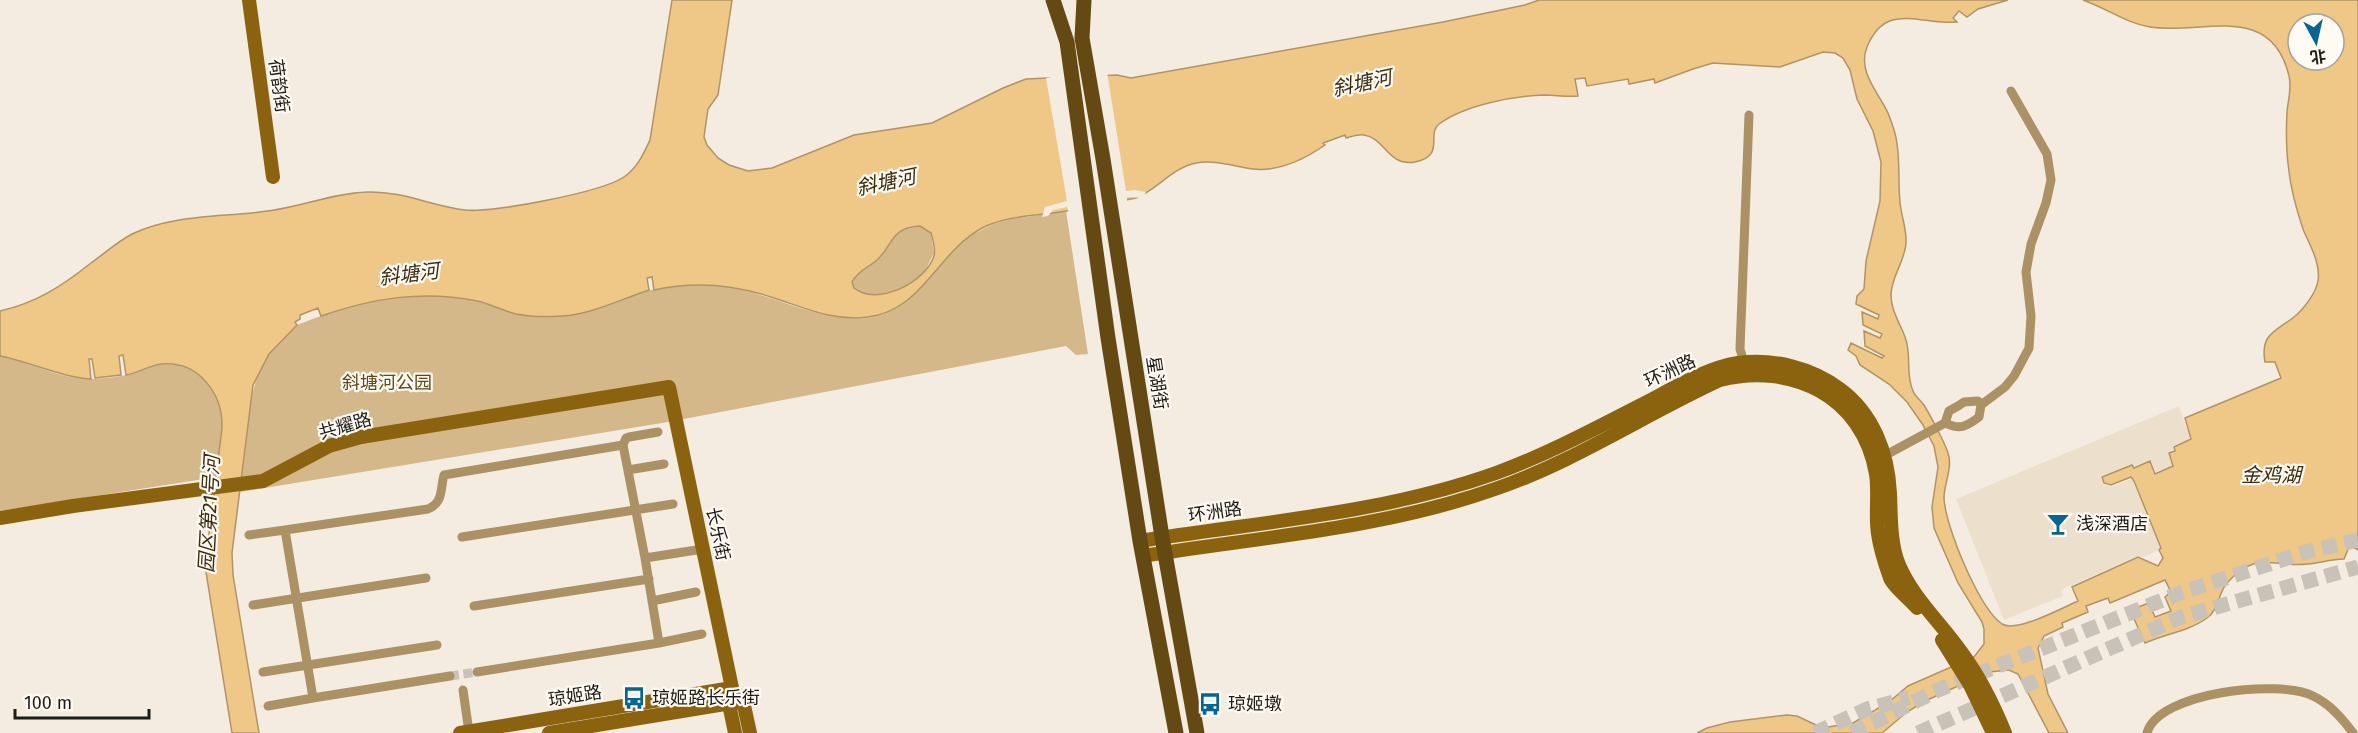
<svg xmlns="http://www.w3.org/2000/svg" width="2358" height="733" viewBox="0 0 2358 733" font-family="'Fira Sans','Noto Sans SC',sans-serif">
<style>
.built{fill:#ece0cd}
.green{fill:#d4b88a}
.water{fill:#efc887;stroke:#b09465;stroke-width:1.5;fill-rule:evenodd}
.pier{fill:#f4ece0}
.lines{fill:none;stroke-linecap:round;stroke-linejoin:round}
.street-tunnel{stroke:#c9c2b8;stroke-width:9;stroke-dasharray:9 4.5;stroke-linecap:butt}
.primary-tunnel{stroke:#c9c2b8;stroke-width:15;stroke-dasharray:15 8;stroke-linecap:butt}
.street{stroke:#ac9164;stroke-width:9}
.secondary{stroke:#8b630f;stroke-width:14}
.primary{stroke:#654912;stroke-width:15}
.labels{text-anchor:middle;stroke-width:4.5;stroke-linejoin:round;paint-order:stroke}
.street-label{font-size:18px;fill:#1e1c17;stroke:#fffaf3}
.park-label{font-size:18px;fill:#634817;stroke:#fffaf3}
.poi-label{font-size:18px;fill:#1e1c17;stroke:#fffaf3;text-anchor:start}
.water-label{font-size:20px;font-style:italic;fill:#3d2d10;stroke:#fffaf3}
</style>
<rect width="100%" height="100%" fill="#f4ece0"/>
<path class="built" d="M2179 406 2190 439 2172 446 2173 450 2168 452 2172 466 2156 472 2151 460 2134 466 2132 464 2100 476 2104 485 2112 487 2131 479 2133 481 2160 548 2159 550 2144 557 2137 556 2061 590 2063 596 2004 620 1956 499Z"/>
<path class="green" d="M1066 211 1088 354 1076 355 1066 346 668 422 240 492 242 473 0 511V356C29 362 56 377 85 379 97 379 120 377 132 374 141 372 149 366 158 365 186 360 210 378 219 404L249 415C255 371 263 355 297 325 361 301 404 288 474 301 486 303 497 308 509 312 526 317 545 318 563 316 582 315 597 307 615 301 647 289 683 281 717 285 768 291 818 323 867 318 895 314 913 298 930 277L923 273C905 288 873 307 853 287L852 282 856 276 880 258 892 239 903 230 920 226 931 233 934 253 925 271 948 256 966 238 993 224 1012 219Z"/>
<path class="water" d="M672 0H732L718 95 708 109 704 137 707 145 718 158 729 165 748 171 772 168 854 135 932 123 1003 88 1026 79 1117 75 1131 78 1443 22 1525 5 1539 0H2008L1978 9 1967 17 1959 11 1953 18 1957 22C1922 26 1886 0 1867 47 1857 72 1879 93 1888 113 1892 123 1896 133 1897 144 1900 163 1898 183 1900 202 1901 216 1907 229 1906 243 1905 261 1891 277 1891 295 1891 311 1900 323 1905 337 1912 354 1905 374 1913 391 1915 396 1920 400 1924 405 1930 415 1945 443 1948 453 1953 468 1944 483 1944 498 1945 526 1979 608 2002 624 2016 633 2062 608 2078 601L2072 587 2138 557 2158 566 2163 558 2159 550 2161 548 2134 481 2131 477 2111 485 2104 483 2102 477 2132 465 2134 468 2150 461 2155 474 2173 466 2169 453 2175 451 2174 447 2191 439 2185 418 2281 378 2275 362H2265C2260 334 2275 332 2294 317 2303 310 2316 293 2318 281 2321 263 2309 244 2303 229 2297 211 2291 190 2289 171 2286 152 2286 132 2287 112 2288 101 2292 87 2289 76 2271 1 2202 35 2150 27 2126 23 2106 8 2083 0H2358V550L2350 545 2344 559C2331 559 2320 563 2308 564 2273 568 2257 549 2227 583 2218 593 2219 610 2207 618 2189 631 2165 634 2145 643L2130 610 2149 603 2155 617 2171 611 2165 597 2171 592 2165 580 2110 603 2108 598 2086 606 2088 612 2062 623 2063 627 2044 636 2038 648 2048 694 2068 733H2049L2018 674 2009 670 1989 672 1925 701 1907 712 1882 733H1697L1707 728 1730 722 1787 715 1797 716 1816 725 1828 727 1853 723 1889 702 1908 686 1974 657 1984 644V629L1982 622 1958 583 1934 528 1932 507 1938 467 1934 446 1923 425 1907 402 1889 384 1860 365 1856 356 1848 350 1851 343 1882 358 1884 356 1865 346 1864 331 1880 338 1882 334 1863 325 1862 312 1878 319 1879 315 1856 304 1857 296 1864 289 1866 261 1880 201 1881 162 1873 131 1857 99 1850 70 1843 58 1835 53 1823 52 1780 67 1713 63 1693 69 1655 83 1654 79 1629 84 1628 79 1587 86 1585 78 1575 79 1578 96C1566 97 1556 95 1545 95 1513 96 1465 105 1439 124 1426 134 1446 156 1415 162 1388 167 1385 138 1364 135 1358 134 1351 137 1346 138L1345 135 1323 143 1325 145C1302 161 1275 174 1246 168 1229 165 1214 160 1196 163 1172 168 1158 189 1136 198 1111 203 1085 208 1060 212 1034 216 1008 216 984 227 937 251 924 310 868 317 833 322 803 307 771 297 732 284 694 281 654 290L652 277 647 278 649 290C622 299 589 315 562 316 547 317 531 317 516 314 503 311 491 304 477 301 422 290 373 298 321 316L318 308 300 315V319L295 322 297 325 269 354 253 385 232 553 233 575 259 733H232L205 566 222 428C223 394 199 361 162 364 149 365 139 373 126 375L123 355 119 356 121 375 95 378 92 359H89L91 379C60 377 31 362 0 356V311C36 303 62 286 91 263 105 253 117 242 132 234 176 213 227 218 274 210 305 205 336 193 368 192 402 191 432 206 465 210 493 213 602 192 624 177 637 168 643 155 650 140ZM2298 24H2334V60H2298ZM920 226 931 233C933 240 936 249 934 256 926 282 877 307 854 288L852 282C858 271 869 267 877 260 894 245 889 228 920 226Z"/>
<path class="pier" d="M1107 72 1126 191 1135 190 1146 192 1143 198 1127 197V203L1069 214 1067 207 1053 210 1048 216 1042 217 1045 207 1067 201 1046 78 1069 74Z"/>
<g class="lines">
<path class="street-tunnel" d="M450 676 477 672"/>
<path class="primary-tunnel" d="M1815 733 1867 709 1909 698
M1852 733 1938 690 2180 593 2306 552 2358 540
M1918 733 2181 617 2358 567"/>
<path class="street" d="M1744 362 1740 349 1749 115
M1981 405 2005 387 2014 376 2029 348 2031 316 2026 272 2031 244 2046 203 2051 180 2047 154 2011 91
M1945 423C1960 430 1966 427 1979 417L1981 405
M623 445 626 438 629 437 658 432
M1884 456 1945 423 1949 411 1958 406 1964 402 1978 401 1981 405
M628 470 664 464
M249 535 285 530
M462 537 673 504
M652 601 696 592
M253 605 426 578
M474 606 649 579
M659 643 702 634
M263 672 437 645
M477 672 659 643 645 558
M450 676 313 698 285 530 428 509C444 502 440 489 444 475L623 445 645 558 703 549
M463 690 469 732
M268 706 313 698
M2147 733C2158 692 2279 679 2313 696 2330 704 2342 718 2353 733"/>
<path class="secondary" d="M249 0 273 177
M0 518 73 506 263 481 329 446 361 437 669 387 732 688 729 704 735 733
M1140 541C1259 522 1381 514 1496 473 1548 454 1596 428 1645 403 1674 388 1706 368 1738 363 1773 358 1812 368 1840 389 1873 413 1888 453 1890 493 1891 516 1890 543 1899 565 1913 598 1942 624 1962 653 1979 676 1994 706 2005 733
M1143 556C1260 537 1382 529 1495 489 1574 462 1644 415 1720 380 1791 362 1863 396 1876 474 1879 493 1875 514 1878 534 1880 548 1885 564 1890 578 1893 587 1910 599 1917 608
M1942 640 1970 685 1993 733
M737 694 743 701 750 733
M460 733 732 688
M549 733 743 701"/>
<path class="primary" d="M1053 0 1067 42 1108 338 1140 541 1176 733
M1084 0 1082 38 1103 159 1162 537 1197 733"/>
</g>
<defs>
<g id="bar-bare" transform="scale(1.8)"><path d="M-6-5H6L.8 .8V4.5H3.5V6h-7V4.5H-.8V.8Z" fill="#026796" stroke="#fffaf3" stroke-width="2.5" paint-order="stroke"/></g>
<g id="bus-bare" transform="scale(1.8)"><path d="M-5-6H5V4H4V6H2V4H-2V6H-4V4H-5ZM-3.5-4V0h7V-4ZM-3.5 1.2v1.5H-2V1.2ZM2 1.2v1.5H3.5V1.2Z" fill="#026796" stroke="#fffaf3" stroke-width="2.5" paint-order="stroke"/></g>
</defs>
<g fill-rule="evenodd">
<use href="#bar-bare" x="2058" y="524"/>
<use href="#bus-bare" x="634" y="698"/>
<use href="#bus-bare" x="1210" y="704"/>
</g>
<g class="labels">
<g class="street-label">
<text transform="translate(279 86) rotate(82)" y="6">荷韵街</text>
<text transform="translate(1670 371) rotate(-25)" y="6">环洲路</text>
<text transform="translate(1157 383) rotate(81)" y="6">星湖街</text>
<text transform="translate(345 426) rotate(-16)" y="6">共耀路</text>
<text transform="translate(1215 512) rotate(-8)" y="6">环洲路</text>
<text transform="translate(718 534) rotate(78)" y="6">长乐街</text>
<text transform="translate(575 696) rotate(-9)" y="6">琼姬路</text>
</g>
<g class="park-label">
<text x="387" y="389">斜塘河公园</text>
</g>
<g class="poi-label">
<text x="2076" y="530">浅深酒店</text>
<text x="652" y="704">琼姬路长乐街</text>
<text x="1228" y="710">琼姬墩</text>
</g>
<g class="water-label">
<text transform="translate(1362 83) rotate(-12)" y="7">斜塘河</text>
<text transform="translate(886 182) rotate(-12)" y="7">斜塘河</text>
<text transform="translate(409 274) rotate(-7)" y="7">斜塘河</text>
<text x="2271" y="482">金鸡湖</text>
<text transform="translate(209 514) rotate(-87)" y="7">园区第21号河</text>
</g>
</g>
<g transform="translate(2316 42) rotate(172)"><circle r="28" fill="#fffaf3" stroke="#a5a19b" stroke-width="1.5"/>
<path d="M0-4.5L10 22L0 15L-10 22Z" fill="#026796"/>
<text y="-9" font-size="16" font-weight="bold" text-anchor="middle" fill="#1e1c17">北</text>
</g>
<path d="M15 709v9h134v-9" fill="none" stroke="#1e1c17" stroke-width="3"/>
<text x="24" y="709" font-size="18" fill="#1e1c17" stroke="#fffaf3" stroke-width="4.5" paint-order="stroke">100 m</text>
</svg>
